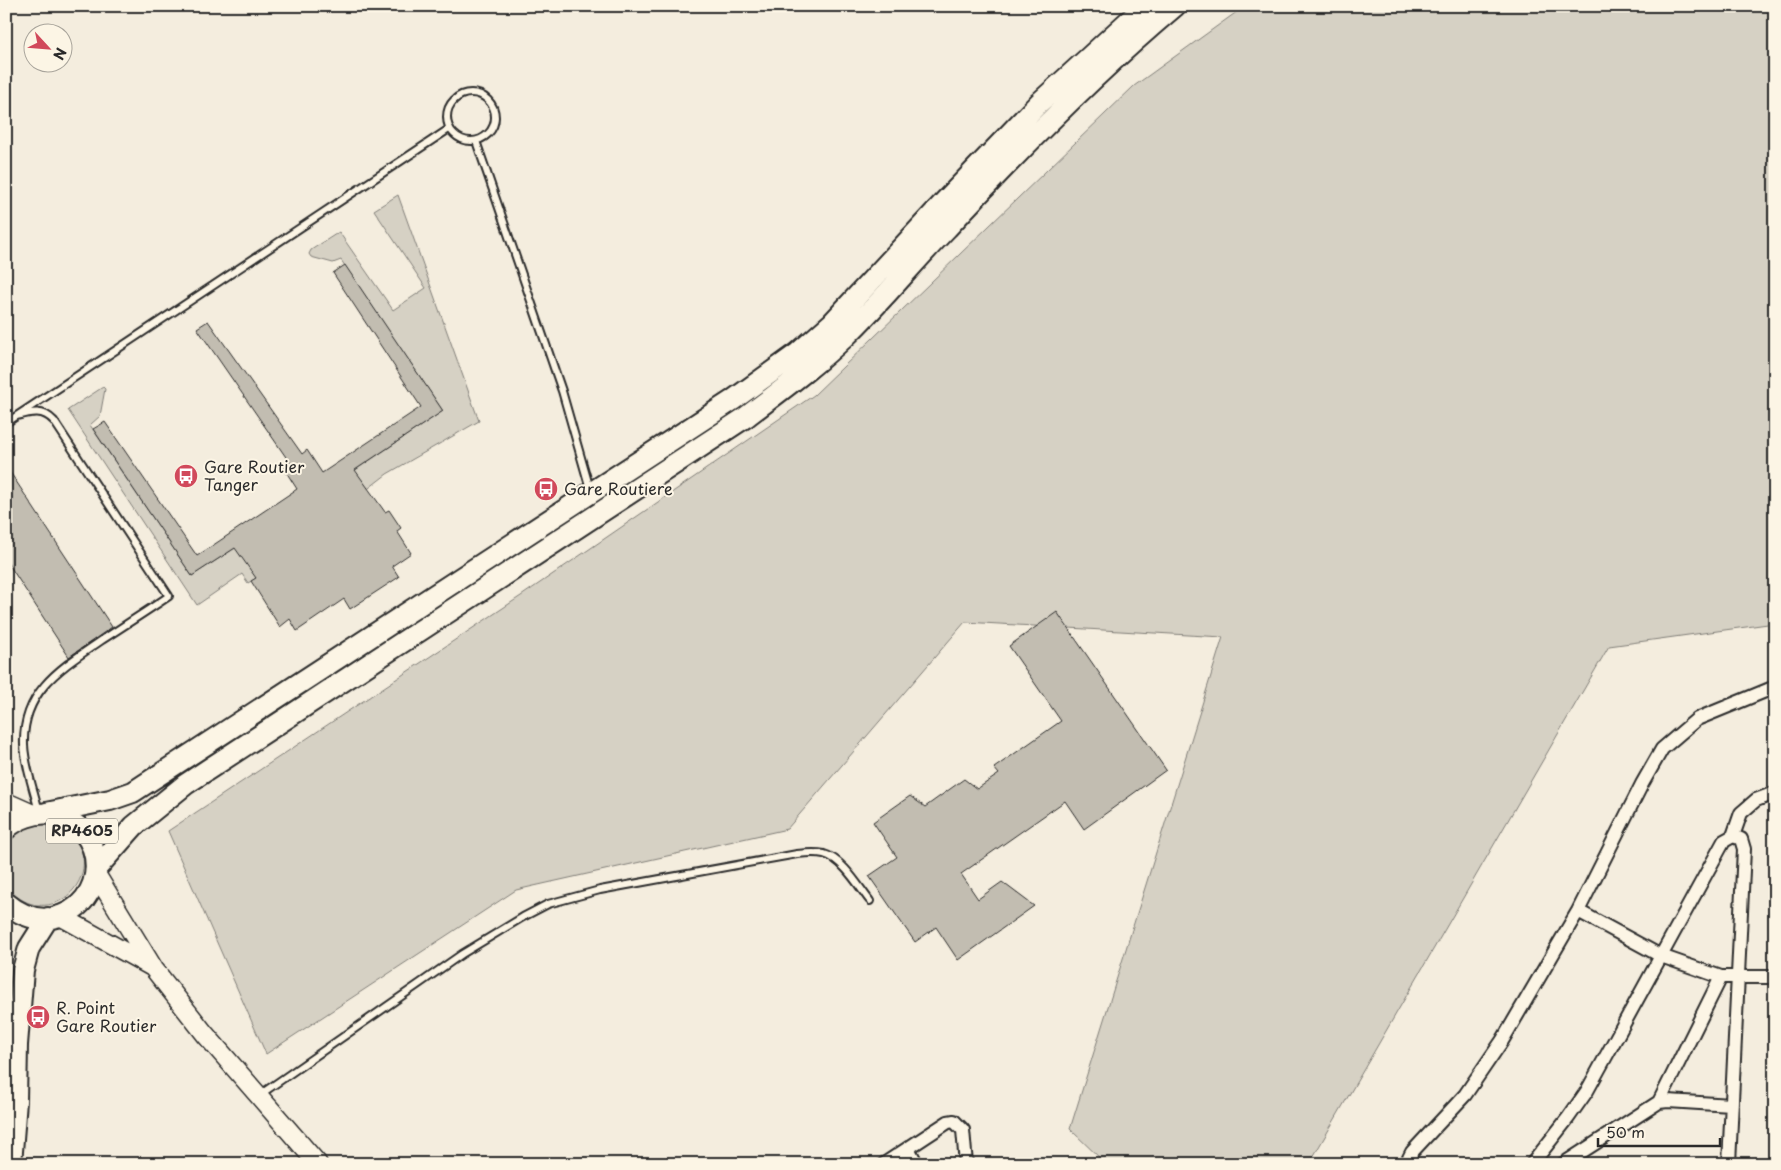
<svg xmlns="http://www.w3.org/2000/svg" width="1781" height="1170" viewBox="0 0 1781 1170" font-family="'Playpen Sans',sans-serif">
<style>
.green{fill:#d6d1c4;stroke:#807e78}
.building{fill:#c2bdb1;stroke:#2b2b2b}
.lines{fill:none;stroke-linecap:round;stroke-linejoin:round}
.lane-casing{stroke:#2b2b2b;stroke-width:10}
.street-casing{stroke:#2b2b2b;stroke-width:16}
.secondary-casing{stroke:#2b2b2b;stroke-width:21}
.primary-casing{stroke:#2b2b2b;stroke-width:24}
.lane{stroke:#fcf5e5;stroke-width:6}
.street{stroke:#fcf5e5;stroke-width:12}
.secondary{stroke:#fcf5e5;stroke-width:18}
.primary{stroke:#fcf5e5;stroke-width:20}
.labels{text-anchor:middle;stroke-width:4;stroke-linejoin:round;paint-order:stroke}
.shield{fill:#fcf5e5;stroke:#6a6863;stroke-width:1}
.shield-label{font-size:15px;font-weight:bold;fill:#2b2b2b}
.poi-label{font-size:16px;fill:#2b2b2b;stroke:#fcf5e5;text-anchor:start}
</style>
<rect width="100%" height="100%" fill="#f4edde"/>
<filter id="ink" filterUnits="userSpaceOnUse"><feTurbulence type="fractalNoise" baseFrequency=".02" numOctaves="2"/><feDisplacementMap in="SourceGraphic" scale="10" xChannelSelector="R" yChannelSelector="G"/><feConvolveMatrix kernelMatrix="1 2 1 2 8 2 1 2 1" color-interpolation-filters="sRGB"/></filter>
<g filter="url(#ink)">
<path class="green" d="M1245 6H1775V623L1609 646 1309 1164H1106L1070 1129 1223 637 965 622 787 829 516 890 266 1054 168 831 521 596 814 395 1134 86Z
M398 195 479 421 387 474 356 498 342 479 443 411 341 260 333 263 311 257 309 254 311 250 339 232 393 310 426 288 374 210Z
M103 387 105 389 100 416 90 425 192 576 246 541 256 578 248 583 242 574 197 605 68 410Z
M51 822C125 853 56 945 6 886V842L12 834 23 826Z"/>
<path class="building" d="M345 265 443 411 355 470 385 512 389 510 401 528 397 531 411 553 392 566 399 577 350 609 344 599 297 631 290 619 280 627 251 581 256 578 235 548 192 576 93 429 105 422 197 556 297 489 283 467 290 463 197 328 208 321 302 454 307 450 322 473 421 407 333 273Z
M6 466 112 627 69 657 6 560Z
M1057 612 1166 770 1084 829 1065 801 961 874 978 899 1002 882 1034 906 958 960 936 927 915 942 869 876 897 857 873 822 910 796 925 807 964 779 977 789 999 774 994 768 1061 721 1009 646Z"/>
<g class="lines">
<g class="lane-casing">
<path id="lane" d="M447 117a24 24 0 1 1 48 0a24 24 0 1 1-48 0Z
M476 141 562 391 590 489
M17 416C32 412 43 409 54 421L169 596C147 611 125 625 102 640 63 667 22 690 24 745 25 767 34 790 39 812
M6 423 449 129
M261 1094 462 954 523 917 548 904 600 890 797 854C806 853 815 852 824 854 843 859 859 887 870 901"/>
</g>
<g class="street-casing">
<path id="street" d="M1733 836 1741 813 1756 800 1775 793
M1578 911 1661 956 1721 977H1775
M1659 1102 1721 977
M908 1148 914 1159 915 1164
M884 1164 948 1122 954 1121 963 1130 966 1164
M1406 1164 1412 1152 1465 1095 1502 1041 1578 911 1642 784 1662 749 1697 719 1775 687
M1532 1164 1568 1118 1587 1091 1724 841 1733 836 1741 839 1744 849 1729 1164
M1563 1164 1659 1102 1668 1101 1731 1105"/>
</g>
<g class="secondary-casing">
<path id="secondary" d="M6 802 33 814
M96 874 154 969 205 1034 318 1164
M60 916 152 967"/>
</g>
<g class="primary-casing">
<path id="primary" d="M46 813 110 800 133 792 733 400 798 353 832 323 945 201 1039 103 1145 6
M6 829C17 818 36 812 51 814 110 825 111 906 52 918 35 921 19 914 6 903
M96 869 134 826 186 784 746 417C780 391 815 366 846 336 881 302 913 263 947 228 1019 150 1094 74 1175 6
M11 1164 16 1101 17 1045 23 970 29 948 48 918"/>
</g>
<use href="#lane" class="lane"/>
<use href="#street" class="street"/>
<use href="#secondary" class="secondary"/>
<use href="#primary" class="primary"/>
</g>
</g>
<defs>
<g id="bus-disc" transform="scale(1.25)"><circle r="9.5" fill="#d1495b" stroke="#fcf5e5"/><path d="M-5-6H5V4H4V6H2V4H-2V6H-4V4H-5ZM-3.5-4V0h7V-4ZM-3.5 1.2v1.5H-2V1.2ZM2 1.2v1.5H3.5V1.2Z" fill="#fff"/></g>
</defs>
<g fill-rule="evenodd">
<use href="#bus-disc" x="186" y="476"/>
<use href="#bus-disc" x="546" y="489"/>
<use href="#bus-disc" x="38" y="1017"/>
</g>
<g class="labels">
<rect class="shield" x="46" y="818.5" width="72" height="25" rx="4"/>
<g class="shield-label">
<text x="82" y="836">RP4605</text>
</g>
<g class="poi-label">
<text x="204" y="473">Gare Routier<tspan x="204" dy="18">Tanger</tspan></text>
<text x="564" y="495">Gare Routiere</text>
<text x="56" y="1014">R. Point<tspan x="56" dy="18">Gare Routier</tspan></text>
</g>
</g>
<rect width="1781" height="1170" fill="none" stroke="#fcf5e5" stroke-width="25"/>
<rect x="12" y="12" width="1756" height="1145" fill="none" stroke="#2b2b2b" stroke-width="2" filter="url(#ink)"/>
<g transform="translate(48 48) rotate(116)"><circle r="24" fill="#fcf5e5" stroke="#a8a49b"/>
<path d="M0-4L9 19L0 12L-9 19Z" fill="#d1495b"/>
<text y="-8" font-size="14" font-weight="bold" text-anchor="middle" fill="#2b2b2b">N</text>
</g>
<path d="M1598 1138v8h122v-8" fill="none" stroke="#2b2b2b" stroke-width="2.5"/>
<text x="1606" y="1138" font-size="15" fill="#2b2b2b" stroke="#fcf5e5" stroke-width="4" paint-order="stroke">50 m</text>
</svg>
